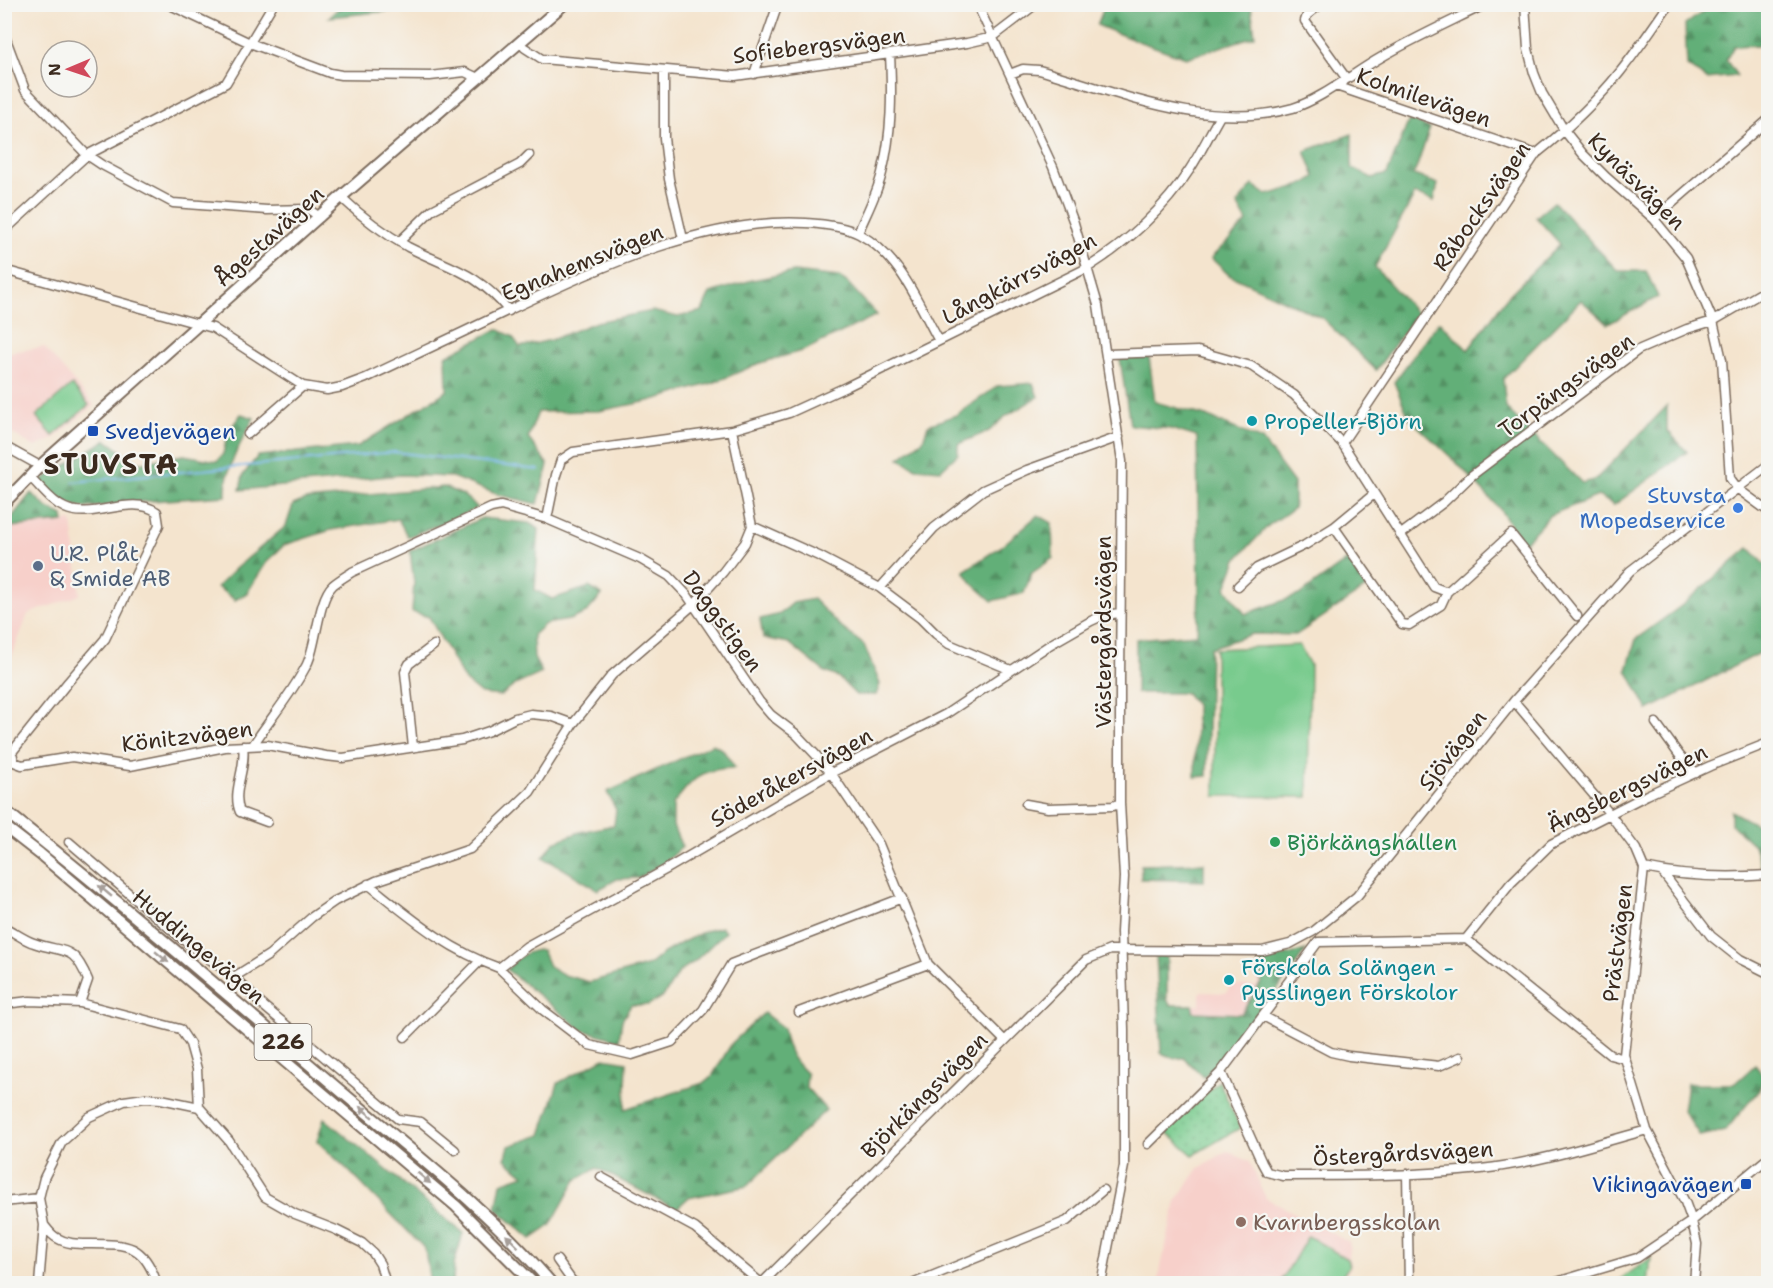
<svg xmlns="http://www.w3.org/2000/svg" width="1773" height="1288" viewBox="0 0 1773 1288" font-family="'Shantell Sans',sans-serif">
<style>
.built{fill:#f7d0ca}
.forest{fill:url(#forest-firs);stroke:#4e6c4b;stroke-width:1.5}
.park{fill:url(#park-dots);stroke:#5a7a56;stroke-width:1.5}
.pitch{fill:#78cb8d;stroke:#5a7a56;stroke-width:1.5}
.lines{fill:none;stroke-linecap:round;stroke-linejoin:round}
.stream{stroke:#79b7ec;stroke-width:2}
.minor-casing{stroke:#7c6b5c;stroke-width:11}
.major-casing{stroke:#7c6b5c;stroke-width:14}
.minor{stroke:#fff;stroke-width:8}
.major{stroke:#fff;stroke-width:10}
.oneway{fill:#a79f9a}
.culture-dot{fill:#0f9aa8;stroke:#f6f6f2;stroke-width:2}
.transit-dot{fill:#1a4fb4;stroke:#f6f6f2;stroke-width:2}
.shop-dot{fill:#3f7fe0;stroke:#f6f6f2;stroke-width:2}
.service-dot{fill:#5c6f8a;stroke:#f6f6f2;stroke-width:2}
.leisure-dot{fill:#2e9e5b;stroke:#f6f6f2;stroke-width:2}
.education-dot{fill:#8d6e63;stroke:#f6f6f2;stroke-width:2}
.labels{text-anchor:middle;stroke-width:4.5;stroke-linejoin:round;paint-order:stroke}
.shield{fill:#f6f6f2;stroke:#73675e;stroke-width:1.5}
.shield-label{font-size:21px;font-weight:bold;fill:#3b2a1e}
.street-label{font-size:22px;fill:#3b2a1e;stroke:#f6f6f2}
.culture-label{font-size:22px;fill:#0d838f;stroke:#f6f6f2;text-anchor:start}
.transit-label{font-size:22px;fill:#164399;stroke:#f6f6f2;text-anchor:start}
.shop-label{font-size:22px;fill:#366cbe;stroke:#f6f6f2;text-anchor:end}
.service-label{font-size:22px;fill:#4e5e75;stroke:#f6f6f2;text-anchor:start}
.leisure-label{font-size:22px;fill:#27864d;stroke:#f6f6f2;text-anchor:start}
.education-label{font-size:22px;fill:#785e54;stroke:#f6f6f2;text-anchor:start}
.district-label{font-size:28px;font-weight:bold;letter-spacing:1.5px;fill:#3b2a1e;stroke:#f6f6f2}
</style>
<defs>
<pattern id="forest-firs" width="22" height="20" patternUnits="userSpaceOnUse" patternTransform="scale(1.5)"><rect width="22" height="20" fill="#62af78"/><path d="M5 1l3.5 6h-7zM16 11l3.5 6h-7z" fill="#528f62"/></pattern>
<pattern id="park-dots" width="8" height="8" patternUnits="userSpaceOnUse" patternTransform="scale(1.5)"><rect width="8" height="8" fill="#78cb8d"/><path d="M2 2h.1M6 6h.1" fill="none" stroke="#69ae79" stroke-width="1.8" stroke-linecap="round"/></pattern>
</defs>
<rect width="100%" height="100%" fill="#f6f6f2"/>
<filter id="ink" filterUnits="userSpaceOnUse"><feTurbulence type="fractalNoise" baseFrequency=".0167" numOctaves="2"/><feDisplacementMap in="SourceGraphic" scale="12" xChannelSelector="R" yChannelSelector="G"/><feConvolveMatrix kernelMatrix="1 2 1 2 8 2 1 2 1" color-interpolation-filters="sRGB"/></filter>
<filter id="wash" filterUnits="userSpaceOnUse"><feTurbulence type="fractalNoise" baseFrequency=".008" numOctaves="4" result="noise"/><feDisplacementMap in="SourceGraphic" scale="24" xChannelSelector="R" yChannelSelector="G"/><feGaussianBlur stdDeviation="1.35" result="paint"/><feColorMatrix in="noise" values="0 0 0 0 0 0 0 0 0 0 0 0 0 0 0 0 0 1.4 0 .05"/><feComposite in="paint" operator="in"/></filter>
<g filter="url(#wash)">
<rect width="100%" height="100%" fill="#f4e4ce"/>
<path class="built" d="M44 347 94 405 52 440 35 447 11 433 9 436 5 433 4 353Z
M72 521 80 595 28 614 5 675V536L10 527Z
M1290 955 1226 1052 1170 1005H1200V992L1226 993 1231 985 1257 986 1258 967Z
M1227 1151 1250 1162 1266 1198 1350 1243 1348 1257 1351 1266 1341 1283 1157 1284 1176 1201 1199 1168Z"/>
<path class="forest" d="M1713 4 1768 5V32L1759 45 1734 46 1726 60 1737 76 1707 79 1687 66 1685 25Z
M342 5V4L420 5 410 9 329 17Z
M1105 5H1253L1251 6 1255 36 1186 58 1129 38 1097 25Z
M1409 120 1430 128 1414 175 1438 184 1434 201 1415 194 1375 267 1417 314 1376 370 1322 318 1229 275 1211 258 1247 222 1237 204 1253 185 1267 195 1302 185 1315 177 1305 151 1352 134V168L1372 178 1387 174Z
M1554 202 1618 271H1646L1658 297 1608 324 1581 300 1503 379 1506 408 1582 483 1595 480 1667 406V430L1687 452 1614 505 1598 496 1550 515 1523 544 1499 508 1456 462 1409 418 1394 382 1439 321 1468 350 1507 297 1560 244 1536 217Z
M794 272 839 277 847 282 877 315 805 350 760 363 713 383 649 401 599 411 538 412 528 438 548 465 538 504 499 495 452 477 401 475 240 490 243 475 258 456 358 446 447 391 446 356 497 329 512 336 520 347 551 340 596 322 652 311 678 317 702 311 710 293 752 280Z
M1149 357 1155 402 1206 416 1262 440 1294 483V508L1268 526 1237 559 1226 588 1245 614 1299 595 1349 559 1367 587 1296 635 1252 634 1210 648 1207 776 1195 777 1196 705 1186 693H1136V639L1197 634 1199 591 1197 437 1171 429 1130 425 1120 359Z
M1033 383 1038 397 1006 416 989 431 958 444V454L941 470 916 468 899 458 923 440 928 425 956 415 998 386Z
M241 414 254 418C242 440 224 470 226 496L136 502 84 508 58 500 40 481 106 440 138 463 184 455 217 461 223 454 228 432Z
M444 487 463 495 478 508 408 537 398 519 331 530 284 545 266 563 247 593 235 600 217 587 236 568 286 526 293 505 305 500Z
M31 493 48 508 63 516 64 522 10 527 9 521Z
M1038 515 1052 523 1053 558 1032 573 1024 593 992 601 972 583 964 571 1002 546Z
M482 518 529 523 539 529 535 590 552 599 589 587 602 595 586 613 569 620 545 624 533 635 534 658 542 673 515 685 501 696 481 694 465 681 429 617 412 612 414 583 410 551Z
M1749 548 1768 567V649L1648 710 1627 670 1636 639 1681 606Z
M813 599 842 628 864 645 880 684 876 695H856L838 677 825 672 789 643 763 638 760 619 780 614 793 603Z
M713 744 723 750 735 768C700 768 693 779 673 804V826L682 847 667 861 638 878 617 879 598 890 559 866 543 858 554 842 580 832 614 825 616 810 607 792Z
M1731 811 1764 829 1768 828V871L1763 873 1754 845 1731 824Z
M1204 863V881L1141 879V865Z
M721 927 725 932 694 962 680 971 663 997 648 1005H631L622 1020 619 1040 582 1030 507 970C517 958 526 950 542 950L549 966 564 975 590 982 649 965 662 954 683 942 705 931Z
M1306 950C1274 995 1242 1038 1204 1077L1184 1058H1173L1161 1053 1156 953 1167 957V999L1170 1005H1193V1012L1241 1014 1261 983V962Z
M764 1013 783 1028C787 1050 791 1059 807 1074L806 1087 826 1110 747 1186 688 1198 676 1209 597 1168 576 1180 550 1226 531 1239 496 1209 501 1183 524 1175 505 1159 509 1146 541 1135 558 1083 604 1058 627 1062 625 1109 703 1083 711 1078 732 1043Z
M1755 1065 1764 1076 1759 1090 1725 1131 1700 1136 1683 1111 1687 1083C1702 1086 1718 1083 1734 1084Z
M324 1118 463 1233 454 1264 453 1283H430L425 1249 350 1172 317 1141Z"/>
<path class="park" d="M1219 1081 1240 1128 1193 1155 1166 1132Z
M1651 1258 1648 1283H1615Z"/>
<path class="pitch" d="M72 385 89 405 53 436 36 416Z
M1299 645 1310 665 1308 797 1215 796V649Z
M1308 1236 1347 1259 1349 1266 1338 1283H1280Z"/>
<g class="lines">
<path class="stream" d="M73 482 395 452 539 470"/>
</g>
</g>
<g filter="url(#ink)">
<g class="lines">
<g class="minor-casing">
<path id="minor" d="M168 4 250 43 330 73 341 75 430 76 465 72 478 78
M977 4 1053 167 1074 223 1098 305 1122 461 1120 680V803L1124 877 1121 932 1124 1029V1166L1101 1284
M1321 4 1307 15 1305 21 1346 78
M1525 4 1528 49 1534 73 1542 93 1564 130 1583 154 1606 177 1654 219 1686 258 1713 321 1722 360 1730 478 1738 489 1768 511
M4 34 25 90 87 155 102 165 173 203 267 210 308 209 320 217
M525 48 542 59 735 76 967 43 993 37 1036 4
M664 71V138L669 179 683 239
M754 74 778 4
M1010 74 1023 69 1039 70C1119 93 1209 132 1293 108 1320 100 1355 72 1380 58 1414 38 1450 22 1486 4
M1336 86 1536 154
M341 197C362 217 383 233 408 247 451 269 476 271 509 311
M1654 219 1768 120
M4 231 87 155 226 83 273 4
M858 233C866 214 877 194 882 173 892 133 892 95 890 54
M399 242 432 210 520 164 529 155
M4 270 213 328 303 386 327 390 342 387 366 378C414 355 462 333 509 310 599 268 705 217 806 223 823 224 844 226 859 234 901 257 917 301 939 341
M1107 354 1198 351 1251 366 1294 395 1342 443 1434 587 1447 592
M248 434 303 386
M1342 443 1536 154C1566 130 1596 102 1620 72 1637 51 1653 27 1669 4
M4 446 40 466
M30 477C41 487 51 502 65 508 93 521 131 493 157 512L159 525 105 639 68 682 12 752 14 762 22 765 72 757 130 766 225 747 267 745 326 756 343 758 462 740 489 731 515 718 531 714 551 716 573 724
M547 519 556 475 561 460 573 452 732 430 789 413 846 387 1087 268C1127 243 1165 208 1190 169 1201 152 1210 133 1220 116
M752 526 821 557 880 588 920 618 936 634 949 644 1011 670
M1334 527 1402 624 1409 625 1441 605 1447 592 1511 534 1577 616
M1400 535 1444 502 1471 476 1638 350 1687 329 1713 321 1768 289
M1238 586 1257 568 1305 545 1334 527 1374 494
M880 588 934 528 983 490 1027 470 1119 437
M1514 701 1609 813 1636 849 1644 868 1624 1055 1647 1130 1685 1202 1692 1221 1637 1258 1550 1284
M1656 723 1680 756 1696 773
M253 745C270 719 290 696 305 668 317 649 317 600 333 585 339 580 346 576 352 572L491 508 501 506 547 519 640 559 669 576 687 595 759 701 771 715 796 734 815 754 831 773 879 844 928 964 1004 1040
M243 746C247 769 231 791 240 812L267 822
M413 747 405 672 409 664 434 645
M1026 804 1048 808 1113 806 1120 803
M69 842 181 938 234 977 260 1003 398 1119 421 1122 455 1150
M1644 868C1685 877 1727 878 1768 875
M1662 872 1711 936 1740 959 1768 973
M368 884C411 918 446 949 499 968L527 946 665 870 831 773 946 714 1051 644 1091 621 1104 615 1120 613
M4 927C14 932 24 940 34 943 66 954 73 944 88 980L80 1003
M1466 939 1511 883 1551 844 1647 795 1710 766 1768 743
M499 968 543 1010 589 1045 632 1055 672 1042 703 1010 731 964 902 898
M234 977 269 955 312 917 335 901 376 881 470 849 530 792 573 724 612 675 693 605 723 572 745 543 752 526 732 430
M4 1004 30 1001 80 1003 180 1029 190 1044 197 1069 199 1107 229 1141 265 1197 295 1214 336 1230 362 1243 373 1253 380 1264 386 1284
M799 1012 928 964
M1263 1016 1331 1052 1349 1056 1439 1066 1460 1057
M405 1037 480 961
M1221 1072 1262 1163 1267 1172 1283 1176C1349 1176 1416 1176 1481 1169 1537 1163 1593 1145 1647 1130
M1148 1144 1221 1072 1318 942 1466 939 1610 1055 1625 1059
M1407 1174 1409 1284
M601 1177 695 1228 761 1283
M4 1202 39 1198
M44 1225C48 1230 51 1235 57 1238 67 1244 77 1244 88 1244 127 1244 144 1243 157 1284
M557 1260 572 1281 578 1284
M39 1284 44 1225 39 1198 44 1178 62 1142 89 1117 124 1101 145 1098 161 1099 199 1107
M761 1284 1086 960 1110 950 1262 951 1290 944 1314 931 1357 896 1514 701 1630 571 1768 465
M912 1284 1067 1221 1103 1190
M1694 1284 1697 1244 1692 1221 1768 1158"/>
</g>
<g class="major-casing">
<path id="major" d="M4 503 40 466 341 197 564 4
M4 810C115 898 222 990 330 1082 405 1146 487 1208 552 1284
M4 826 40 854 456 1206 534 1284"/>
</g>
<use href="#minor" class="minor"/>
<use href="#major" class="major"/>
</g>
<defs><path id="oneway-solid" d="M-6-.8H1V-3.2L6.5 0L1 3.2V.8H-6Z" transform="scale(1.5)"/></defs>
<g class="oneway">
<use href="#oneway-solid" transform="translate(105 891) rotate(-140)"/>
<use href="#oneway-solid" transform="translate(162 957) rotate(40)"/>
<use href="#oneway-solid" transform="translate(366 1112) rotate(-140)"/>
<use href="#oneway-solid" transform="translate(424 1178) rotate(40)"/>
<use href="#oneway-solid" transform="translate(512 1241) rotate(-136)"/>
</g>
</g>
<g class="culture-dot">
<circle cx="1252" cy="421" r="6"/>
<circle cx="1229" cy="980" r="6"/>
</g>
<g class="transit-dot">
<rect x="87" y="425" width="12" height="12" rx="3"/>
<rect x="1740" y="1178" width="12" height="12" rx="3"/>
</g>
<circle class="shop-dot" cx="1738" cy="508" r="6"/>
<circle class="service-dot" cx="38" cy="566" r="6"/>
<circle class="leisure-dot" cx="1275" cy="842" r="6"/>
<circle class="education-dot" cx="1241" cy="1222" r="6"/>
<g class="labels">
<rect class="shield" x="254.5" y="1024" width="57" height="36" rx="4.5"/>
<g class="shield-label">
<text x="283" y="1049">226</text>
</g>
<g class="street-label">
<text transform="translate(819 45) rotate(-7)" y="8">Sofiebergsvägen</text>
<text transform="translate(1424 97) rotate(19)" y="8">Kolmilevägen</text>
<text transform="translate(1637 181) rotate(45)" y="8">Kynäsvägen</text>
<text transform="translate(1481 206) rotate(-55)" y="8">Råbocksvägen</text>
<text transform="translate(269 236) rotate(-42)" y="8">Ågestavägen</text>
<text transform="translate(582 262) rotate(-22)" y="8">Egnahemsvägen</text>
<text transform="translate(1019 278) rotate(-28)" y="8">Långkärrsvägen</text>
<text transform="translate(1566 385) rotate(-36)" y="8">Torpängsvägen</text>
<text transform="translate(723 621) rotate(54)" y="8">Daggstigen</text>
<text transform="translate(1103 632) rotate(-90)" y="8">Västergårdsvägen</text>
<text transform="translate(187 736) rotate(-7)" y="8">Könitzvägen</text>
<text transform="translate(1452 750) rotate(-52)" y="8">Sjövägen</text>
<text transform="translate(791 777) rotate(-29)" y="8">Söderåkersvägen</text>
<text transform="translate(1627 788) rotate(-26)" y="8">Ängsbergsvägen</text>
<text transform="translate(1617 943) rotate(-83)" y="8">Prästvägen</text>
<text transform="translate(199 946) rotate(40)" y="8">Huddingevägen</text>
<text transform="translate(924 1095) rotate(-45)" y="8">Björkängsvägen</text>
<text transform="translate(1403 1153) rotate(-3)" y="8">Östergårdsvägen</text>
</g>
<g class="culture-label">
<text x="1264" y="429">Propeller-Björn</text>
<text x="1241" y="975">Förskola Solängen -<tspan x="1241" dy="25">Pysslingen Förskolor</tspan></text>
</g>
<g class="transit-label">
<text x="105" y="439">Svedjevägen</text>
<text x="1734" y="1192" text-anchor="end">Vikingavägen</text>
</g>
<g class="shop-label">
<text x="1726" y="503">Stuvsta<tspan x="1726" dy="25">Mopedservice</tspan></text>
</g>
<g class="service-label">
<text x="50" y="561">U.R. Plåt<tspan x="50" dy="25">&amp; Smide AB</tspan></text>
</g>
<g class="leisure-label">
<text x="1287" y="850">Björkängshallen</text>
</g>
<g class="education-label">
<text x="1253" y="1230">Kvarnbergsskolan</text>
</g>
<g class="district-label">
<text x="111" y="474">STUVSTA</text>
</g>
</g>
<rect width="1773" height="1288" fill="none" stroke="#f6f6f2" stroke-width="24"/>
<g transform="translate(69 69) rotate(268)"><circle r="28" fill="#f6f6f2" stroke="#aba49d" stroke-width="1.5"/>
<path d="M0-4.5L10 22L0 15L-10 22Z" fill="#d1495b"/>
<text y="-9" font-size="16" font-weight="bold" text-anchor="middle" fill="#3b2a1e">N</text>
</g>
</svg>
